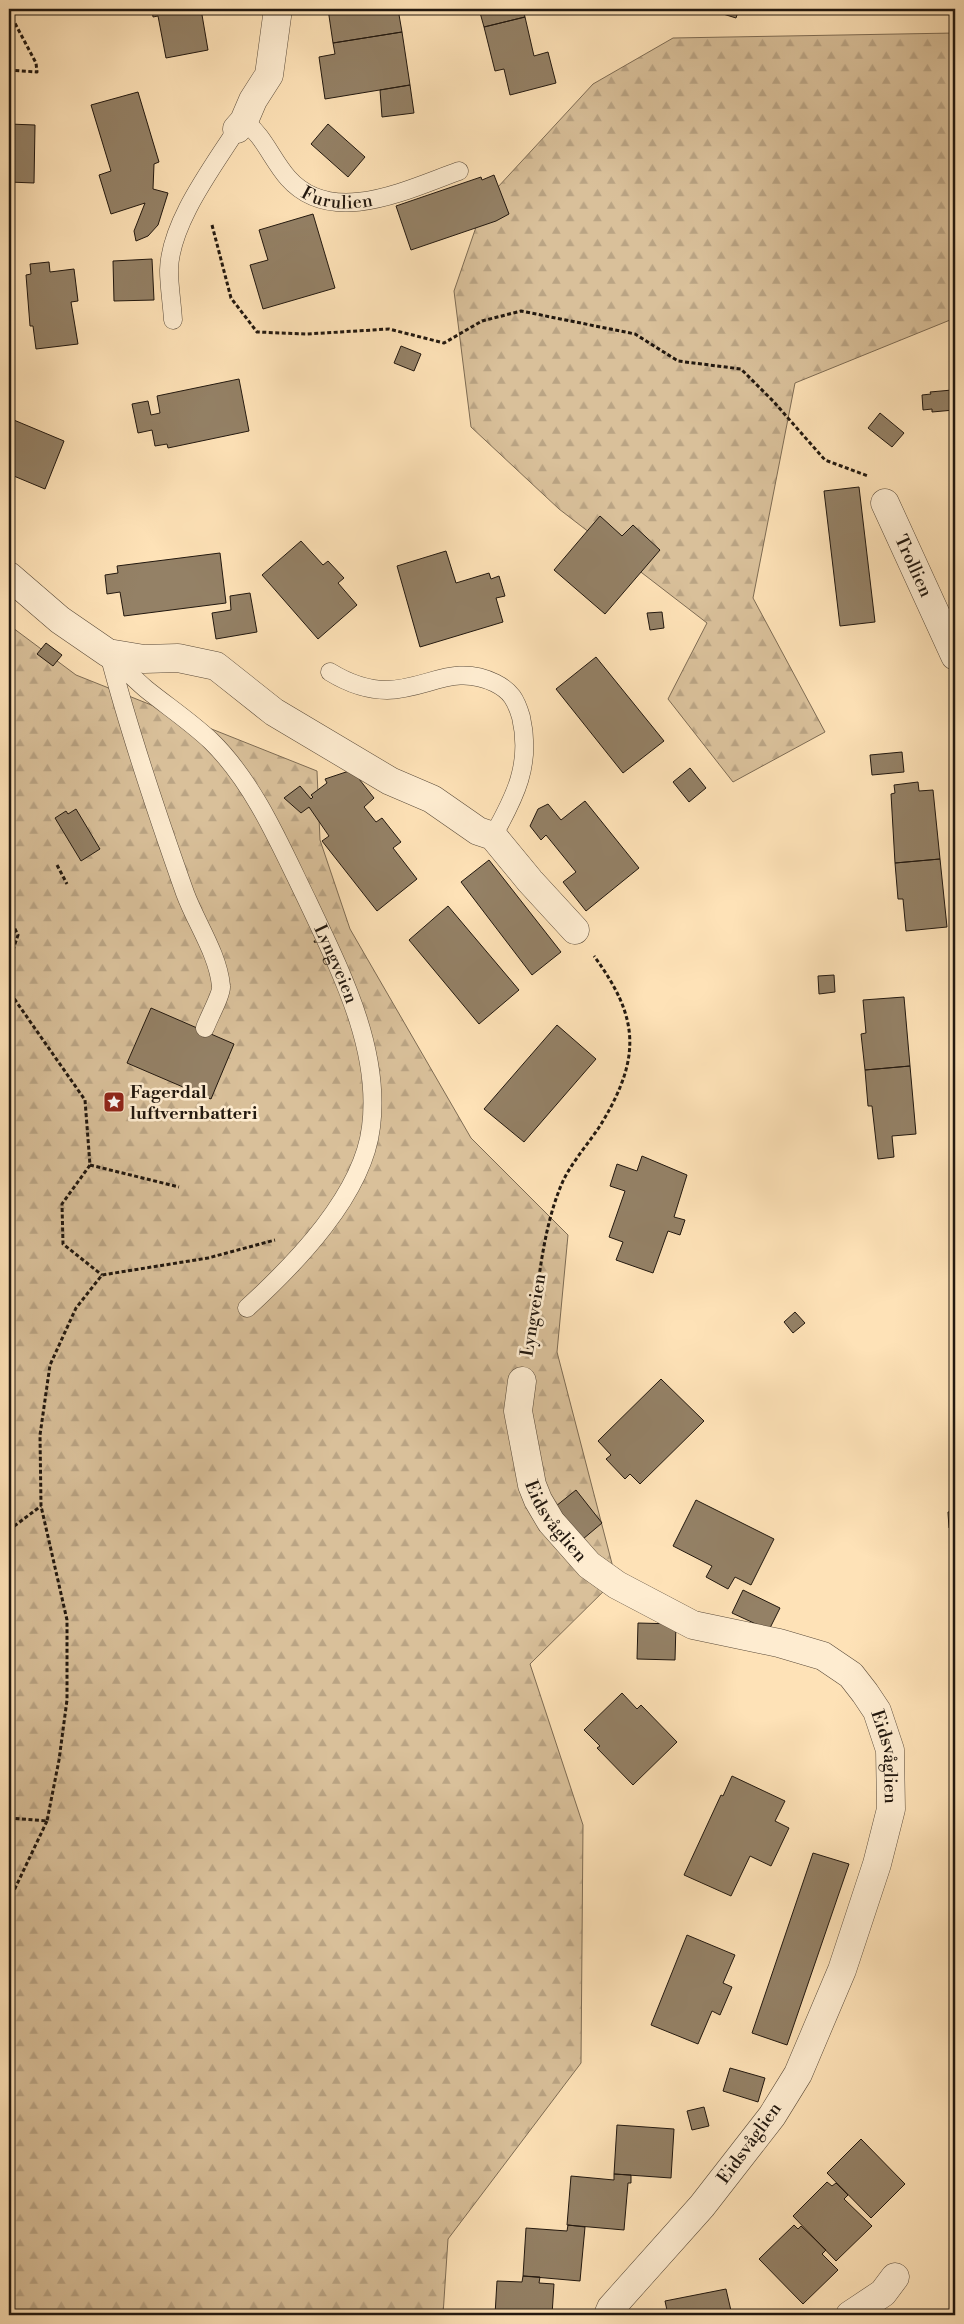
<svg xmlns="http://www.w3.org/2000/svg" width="964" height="2324" viewBox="0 0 964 2324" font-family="'Libre Bodoni',serif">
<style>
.forest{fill:url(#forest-firs);stroke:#7e6c54}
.building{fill:#948166;stroke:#22180f}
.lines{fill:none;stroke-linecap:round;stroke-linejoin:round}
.lane-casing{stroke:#594a39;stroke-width:19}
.street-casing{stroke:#594a39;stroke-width:29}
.path{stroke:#22180f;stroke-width:3;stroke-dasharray:4 2.5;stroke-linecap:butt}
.lane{stroke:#feecd0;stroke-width:18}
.street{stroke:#feecd0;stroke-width:28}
.labels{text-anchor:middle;stroke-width:5;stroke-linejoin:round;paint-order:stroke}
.street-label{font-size:18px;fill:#22180f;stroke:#feecd0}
.poi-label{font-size:18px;font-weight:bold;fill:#22180f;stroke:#feecd0;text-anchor:start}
</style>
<defs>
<pattern id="forest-firs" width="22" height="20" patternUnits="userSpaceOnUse" patternTransform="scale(1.25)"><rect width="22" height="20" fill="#d9c09a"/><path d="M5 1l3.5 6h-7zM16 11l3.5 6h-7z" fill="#baa484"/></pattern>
</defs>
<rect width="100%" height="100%" fill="#fee2b7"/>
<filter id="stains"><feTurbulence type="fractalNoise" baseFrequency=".004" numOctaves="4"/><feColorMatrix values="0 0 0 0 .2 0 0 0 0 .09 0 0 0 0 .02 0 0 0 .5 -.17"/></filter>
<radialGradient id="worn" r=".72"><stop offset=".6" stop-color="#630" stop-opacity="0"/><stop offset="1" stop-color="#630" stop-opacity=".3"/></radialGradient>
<path class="forest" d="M955 33V318L795 383 753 598 825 732 733 782 668 699 707 623 559 509 471 427 454 291 485 201 593 84 673 38Z
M9 625 76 675 317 771 320 840 350 929 471 1138 568 1235 557 1352 616 1579 530 1664 583 1825 581 2063 448 2239 443 2315H9Z"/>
<path class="building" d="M152 9H201L208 50 166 58 158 16 153 17Z
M328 9H398L402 32 333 43Z
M479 9H523L525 17 484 27Z
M707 9H739L736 18Z
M525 17 534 56 548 52 556 83 510 95 504 69 495 71 484 27Z
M402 32 410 85 325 99 319 57 335 54 333 43Z
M410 85 414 113 382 117 380 90Z
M138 92 159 162 154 164 153 189 168 193 158 225 148 236 136 241 134 231 145 203 111 214 99 175 111 171 91 105Z
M9 124 35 125 34 183 9 182Z
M328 124 365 157 348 177 311 144Z
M494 175 509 214 496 221 411 250 396 206 481 177 482 180Z
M313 214 335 288 263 309 250 265 268 260 259 230Z
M152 259 154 300 114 301 113 261Z
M49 262 50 272 74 269 78 301 71 302 78 344 36 349 33 326H30L26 275 31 274 30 264Z
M401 346 421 354 414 371 394 363Z
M239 379 249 431 168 448 167 444 155 446 152 430 138 433 132 404 148 401 151 415 160 413 157 396Z
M952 390 954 410 932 412V409L923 410 922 395 931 394 930 392Z
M880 413 904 433 892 447 868 428Z
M9 418 64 441 45 489 9 474Z
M859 487 875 622 840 626 824 491Z
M600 516 622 536 633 525 660 550 605 614 554 570Z
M301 541 323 565 328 561 344 578 338 583 357 605 318 639 262 575Z
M446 551 456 583 489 573 491 579 499 576 505 596 496 598 503 622 420 647 397 566Z
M220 553 226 603 124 616 120 592 107 594 105 575 118 573 117 566Z
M250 593 257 632 216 639 212 613 231 610 230 596Z
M662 612 664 628 650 630 647 613Z
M46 643 62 655 53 666 37 654Z
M596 657 664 741 623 773 556 689Z
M902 752 904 772 872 775 870 755Z
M690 768 706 788 689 802 673 782Z
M352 770 374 798 364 807 376 822 382 818 401 842 393 848 417 879 377 911 322 841 329 836 309 807 301 813 284 798 300 786 311 799 313 797 311 795 327 783 325 779Z
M918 782 919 791 933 790 940 859 895 863 891 794 895 793 894 785Z
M585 801 639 868 586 911 563 882 576 872 546 835 541 840 530 826 538 809 548 804 561 820Z
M76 809 100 849 81 861 55 818 66 811 68 814Z
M940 859 947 927 906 931 903 899H898L895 863Z
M489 860 561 952 532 975 461 882Z
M448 906 519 990 479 1024 409 940Z
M955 959V992H953L950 960Z
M834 975 835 992 819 994 818 976Z
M904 997 910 1066 865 1070 861 1034 866 1033 863 1000Z
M151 1008 234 1044 211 1099 127 1063Z
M557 1025 596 1059 524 1142 484 1109Z
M910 1066 916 1134 892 1136 894 1157 878 1159 872 1106H868L865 1070Z
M642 1156 687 1175 674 1217 685 1220 680 1235 668 1231 653 1273 616 1260 623 1242 609 1237 625 1191 610 1186 617 1164 637 1171Z
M795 1312 805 1323 793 1333 784 1322Z
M661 1379 704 1421 640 1484 630 1474 625 1479 606 1459 611 1455 598 1441Z
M576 1490 602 1523 583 1539 556 1506Z
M696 1500 774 1539 751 1585 735 1577 728 1589 706 1577 712 1566 673 1546Z
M955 1511V1528H949L948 1512Z
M743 1590 780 1608 769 1630 732 1613Z
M638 1623 676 1624 675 1660 637 1659Z
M622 1693 637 1709 641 1705 677 1742 633 1785 597 1748 600 1746 584 1730Z
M732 1776 785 1801 775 1821 789 1828 771 1866 750 1856 731 1896 684 1875 721 1795 723 1796Z
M813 1853 849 1864 787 2045 752 2033Z
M687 1935 735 1955 723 1983 732 1987 720 2015 712 2011 698 2044 651 2025Z
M730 2068 765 2078 758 2102 723 2091Z
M704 2107 709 2126 692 2130 687 2111Z
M617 2125 674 2129 671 2178 614 2174Z
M861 2139 905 2184 871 2218 827 2173Z
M614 2174 631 2175V2183H628L624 2230 567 2225 571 2176 614 2180Z
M827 2182 832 2186 836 2183 848 2195 844 2199 872 2226 836 2261 793 2216Z
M568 2225 585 2227 580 2281 523 2276 526 2228 567 2231Z
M794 2225 798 2229 801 2226 826 2250 822 2254 838 2270 803 2304 759 2259Z
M523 2276 540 2277 539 2283 554 2284 552 2315H495L497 2281 522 2282Z
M726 2289 732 2315H668L665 2301Z"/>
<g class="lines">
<g class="lane-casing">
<g id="lane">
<path id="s1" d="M244 121C264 136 272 160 288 178 332 228 408 189 459 171"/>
<path d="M173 320C172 303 169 286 169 270 170 223 213 167 237 129"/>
<path id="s2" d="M109 654C121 665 133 678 146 689 167 706 191 722 211 741 255 784 281 847 308 902 340 970 381 1049 371 1127 363 1195 295 1264 247 1308"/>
<path d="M109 654C130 735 157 814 185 893 196 923 218 954 221 986 222 994 208 1019 205 1028"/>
<path d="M330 672C348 683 366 690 387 690 428 689 454 663 495 683 511 691 516 700 521 717 532 764 515 797 493 836"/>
</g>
</g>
<g class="street-casing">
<g id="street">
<path d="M237 129 244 121 253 100 269 75 278 9"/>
<path id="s3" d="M885 503 955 656"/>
<path d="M9 576 60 620 108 653 144 659 178 658 216 666 274 712 390 781 432 799 478 831 493 836 530 881 575 930"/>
<path id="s4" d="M522 1381 518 1411 532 1485 538 1500 551 1522 589 1565 617 1585 693 1625 779 1643 823 1656 851 1675 865 1693 877 1711 890 1750 891 1809 877 1864 842 1970 798 2074 772 2116 702 2206 611 2308 608 2315"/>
<path d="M850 2315 883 2293 895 2277"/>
</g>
</g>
<path class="path" d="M9 12 36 63 37 72 9 70
M212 225 231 298 257 332 307 334 389 329 444 343 482 321 521 311 635 334 678 361 741 369 773 401 825 460 868 476
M57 865 67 884
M9 917 18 935 13 950 9 955
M9 996 13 997 85 1100 90 1165 62 1204 63 1244 102 1275
M90 1165 179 1187
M528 1349C539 1293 540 1233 563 1181 573 1160 591 1141 603 1121 642 1055 638 1016 594 956
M9 1530 41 1506
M9 1818 47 1821 59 1760 67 1700V1620L41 1506 40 1435 50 1365 76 1308 102 1275 208 1258 275 1240
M9 1901 47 1821"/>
<use href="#lane" class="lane"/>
<use href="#street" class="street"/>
</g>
<defs>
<g id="sight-square" transform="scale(1.125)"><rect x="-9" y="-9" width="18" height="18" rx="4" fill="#8f2418" stroke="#feecd0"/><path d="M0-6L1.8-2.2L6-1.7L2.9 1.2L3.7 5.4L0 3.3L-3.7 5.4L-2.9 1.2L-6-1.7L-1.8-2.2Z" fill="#fff"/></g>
</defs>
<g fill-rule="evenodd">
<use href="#sight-square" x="114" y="1102"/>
</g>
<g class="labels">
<g class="street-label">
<text dy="6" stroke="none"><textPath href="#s1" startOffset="128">Furulien</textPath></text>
<text dy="6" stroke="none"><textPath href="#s3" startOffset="69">Trollien</textPath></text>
<text dy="6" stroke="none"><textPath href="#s2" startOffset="391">Lyngveien</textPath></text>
<text transform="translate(533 1315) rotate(-81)" y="6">Lyngveien</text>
<text dy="6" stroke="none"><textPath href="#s4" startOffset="149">Eidsvåglien</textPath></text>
<text dy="6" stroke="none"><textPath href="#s4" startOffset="584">Eidsvåglien</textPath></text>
<text transform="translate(749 2143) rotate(-54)" y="6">Eidsvåglien</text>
</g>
<g class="poi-label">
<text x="130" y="1098">Fagerdal<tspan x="130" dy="21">luftvernbatteri</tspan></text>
</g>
</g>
<rect width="964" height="2324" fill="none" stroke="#fee2b7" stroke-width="30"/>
<rect x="10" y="10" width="944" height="2304" fill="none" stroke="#22180f" stroke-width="2.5"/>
<rect x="15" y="15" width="934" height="2294" fill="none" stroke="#22180f"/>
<rect width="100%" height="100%" filter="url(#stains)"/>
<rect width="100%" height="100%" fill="url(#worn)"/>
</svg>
